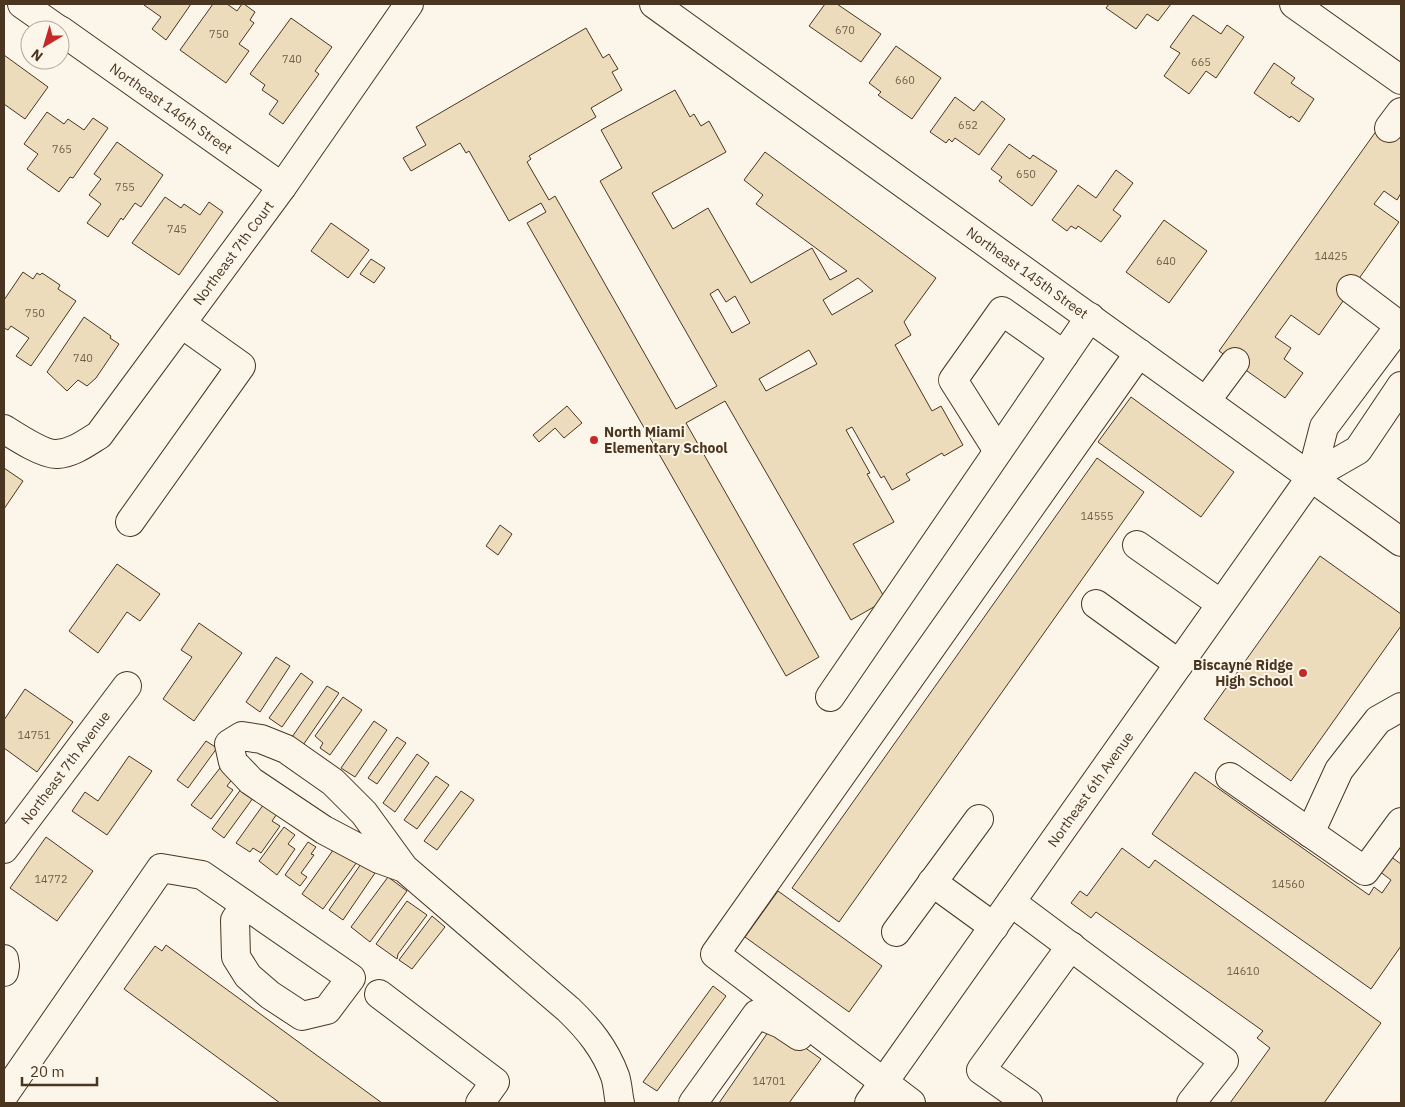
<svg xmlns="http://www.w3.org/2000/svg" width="1405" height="1107" viewBox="0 0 1405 1107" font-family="'IBM Plex Sans',sans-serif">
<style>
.building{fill:#ecdcbc;stroke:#4a3520;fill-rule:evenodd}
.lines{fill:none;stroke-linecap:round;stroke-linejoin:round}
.minor-casing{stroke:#4a3520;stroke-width:30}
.major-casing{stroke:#4a3520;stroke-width:30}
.minor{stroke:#fbf6e9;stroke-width:28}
.major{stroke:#fbf6e9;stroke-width:28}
.poi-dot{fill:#c62828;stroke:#fbf6e9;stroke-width:2}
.labels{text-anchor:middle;stroke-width:4;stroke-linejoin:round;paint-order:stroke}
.number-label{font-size:11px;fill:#725f47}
.street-label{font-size:14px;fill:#4a3520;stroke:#fbf6e9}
.poi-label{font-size:14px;font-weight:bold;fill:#4a3520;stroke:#fbf6e9;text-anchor:start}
</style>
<rect width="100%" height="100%" fill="#fbf6e9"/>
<path class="building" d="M146 4H191L166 40 152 29 161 17 144 5Z
M213 4H227L237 11 242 4H244L255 12 250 20 254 23 239 44 249 51 226 83 180 50Z
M825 4H837L881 34 861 62 809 26Z
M1109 4H1171L1158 21 1147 14 1136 29 1106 8Z
M1193 15 1221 34 1227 25 1244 37 1216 78 1206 71 1189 94 1164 76 1180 53 1170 47Z
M291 18 332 47 315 71 319 74 283 124 269 114 278 101 262 90 265 85 250 74Z
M586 28 603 58 609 54 618 69 612 72 622 90 591 108 596 117 529 156 531 159 527 162 549 200 555 196 676 409 717 386 600 181 622 168 601 130 675 90 690 117 694 114 701 126 709 121 726 152 652 193 673 229 708 208 751 283 812 248 830 280 847 271 756 204 763 195 744 180 765 152 936 278 904 322 911 335 895 345 932 411 941 406 963 445 944 456 942 453 906 474 910 480 892 490 884 476 881 478 852 427 846 430 870 473 867 474 894 522 853 544 886 600 851 620 725 401 686 423 819 657 786 676 527 223 546 212 541 203 509 221 469 151 466 153 460 143 411 171 403 158 426 145 416 127ZM858 278 873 291 832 315 823 300ZM718 289 726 302 735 296 750 323 732 333 710 294ZM809 350 817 364 766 391 759 379Z
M896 46 941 78 912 119 878 95 881 92 869 83Z
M4 55 48 87 25 119 4 104Z
M1274 63 1295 78 1291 83 1314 99 1299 122 1291 116 1290 118 1254 93Z
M955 97 974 111 982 101 1005 119 979 155 955 138 952 142 949 139 946 143 930 132Z
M47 112 64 124 68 119 84 130 93 118 108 128 73 178 70 177 59 192 27 169 38 154 24 144Z
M1382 123 1401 137V193L1397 200 1384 191 1374 204 1399 222 1319 335 1291 315 1275 337 1291 348 1284 359 1303 373 1285 398 1219 351Z
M117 142 163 175 141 207 135 203 123 220 121 218 108 237 87 223 101 204 89 195 101 179 94 174Z
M1009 144 1030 159 1033 155 1057 171 1032 206 999 181 1002 177 991 169Z
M1116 170 1133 183 1113 210 1121 216 1101 242 1078 226 1076 229 1071 226 1067 231 1052 220 1078 185 1096 198Z
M165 197 181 208 184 204 200 215 209 202 223 212 179 275 132 243Z
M1164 220 1207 251 1169 303 1126 272Z
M331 223 369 250 348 278 311 251Z
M371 259 385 268 374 283 360 274Z
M23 272 33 279 37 273 40 275 42 273 60 285 58 289 76 301 31 366 16 356 29 338 11 326 8 330 4 328V300Z
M84 317 111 336 110 338 119 344 96 378 87 386 78 380 67 391 47 372Z
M1131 397 1234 472 1201 517 1098 442Z
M567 406 582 423 564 438 555 428 539 442 533 435Z
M1097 458 1144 492 839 922 792 888Z
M4 468 23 481 4 509Z
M500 525 512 534 498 555 486 546Z
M1320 556 1401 614V626L1291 781 1204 719Z
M117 564 160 594 140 621 127 612 98 653 69 631Z
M199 623 242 653 194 721 163 699 192 657 181 650Z
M276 657 290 666 260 712 246 702Z
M301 673 313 682 282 727 269 718Z
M327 686 339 693 301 748 290 740Z
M25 689 73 722 37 772 4 748V720Z
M343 697 362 710 330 755 320 748 323 743 315 736Z
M374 721 387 730 355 777 341 768Z
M397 737 406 743 377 784 368 778Z
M206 741 217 748 188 788 177 780Z
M417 754 429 763 395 812 383 803Z
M129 756 152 771 107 835 72 811 85 792 98 801Z
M220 768 233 778 227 786 233 790 211 819 191 805Z
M1195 772 1369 895 1374 887 1382 893 1391 880 1379 871 1390 856 1401 864V946L1371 989 1152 834Z
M436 776 449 785 417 829 404 820Z
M244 785 256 794 224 838 212 829Z
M461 791 474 800 437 850 424 841Z
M266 801 279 811 272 821 280 826 261 853 253 848 250 852 236 843Z
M284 827 295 835 288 844 295 849 277 875 259 861Z
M46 837 93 871 57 921 10 888Z
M308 842 316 847 311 854 314 855 301 873 307 877 300 886 285 875Z
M336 846 357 862 323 909 302 894Z
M1122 848 1149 868 1155 860 1381 1023 1324 1103H1230L1270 1048 1257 1038 1263 1031 1096 912 1091 918 1071 903 1080 891 1087 896Z
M361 864 375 873 343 920 329 910Z
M388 877 407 891 370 942 351 927Z
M778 891 882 966 849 1012 745 937Z
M407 901 427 915 398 954 397 959 376 944Z
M432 916 445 927 412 969 399 960Z
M166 945 382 1103H280L124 989 155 946 162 951Z
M713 986 726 996 657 1091 643 1082Z
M773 1025 821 1059 789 1103H719Z"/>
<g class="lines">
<g class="minor-casing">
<g id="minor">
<path d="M22 4 59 30"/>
<path id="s1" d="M654 4 1401 542"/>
<path d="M1294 4 1401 80"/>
<path id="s2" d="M60 30 282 187"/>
<path d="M1389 128 1401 112"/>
<path d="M1351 289 1400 326"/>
<path d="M1206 401 1235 362"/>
<path id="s3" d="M4 429C15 436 44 455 57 454 73 453 86 443 99 435L282 187 409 4"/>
<path d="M998 451 953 380 1002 311 1064 355"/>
<path d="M130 522 241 366 182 324"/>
<path d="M1137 545 1221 604"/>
<path d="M1096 604 1179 664"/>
<path d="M830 697 1090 317"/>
<path d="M1230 777 1365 871 1401 822"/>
<path d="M1310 833 1339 770 1378 720 1401 707"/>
<path id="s4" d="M4 849 127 686"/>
<path d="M404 868 379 859 324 830 251 781 233 762 229 744 242 736 261 739 286 749 333 782 364 813 404 868 568 1009C589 1029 605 1049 615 1076 618 1085 618 1095 620 1103"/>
<path d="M932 882 994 927"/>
<path d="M1011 902 1224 1061 1191 1103"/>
<path d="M896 932 979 819"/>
<path d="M4 959 5 966 4 972"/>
<path d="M379 994 495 1082 480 1103"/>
<path d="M4 1095 161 868 202 875 351 978 327 1010 302 1016 270 995 248 976 236 957 235 920 245 905"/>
<path d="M693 1103 757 1014 781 1024 799 1036"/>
<path d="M911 1103 715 954 1139 353"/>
<path d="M1028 1103 981 1070 1071 946"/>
</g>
</g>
<g class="major-casing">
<g id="major">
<path d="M1311 477 1358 450 1401 386"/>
<path id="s5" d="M869 1103 1311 477 1324 427 1401 324"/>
</g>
</g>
<use href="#minor" class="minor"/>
<use href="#major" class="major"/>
</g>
<g class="poi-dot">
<circle cx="594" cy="440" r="5"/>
<circle cx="1303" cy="673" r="5"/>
</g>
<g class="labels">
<g class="number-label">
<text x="845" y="34">670</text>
<text x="219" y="38">750</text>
<text x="292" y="63">740</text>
<text x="1201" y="66">665</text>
<text x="905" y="84">660</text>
<text x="968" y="129">652</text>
<text x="62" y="153">765</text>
<text x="1026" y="178">650</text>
<text x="125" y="191">755</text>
<text x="177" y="233">745</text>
<text x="1331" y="260">14425</text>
<text x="1166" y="265">640</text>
<text x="35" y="317">750</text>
<text x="83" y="362">740</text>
<text x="1097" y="520">14555</text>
<text x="34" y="739">14751</text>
<text x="51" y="883">14772</text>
<text x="1288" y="888">14560</text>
<text x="1243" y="975">14610</text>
<text x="769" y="1085">14701</text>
</g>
<g class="street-label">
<text dy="5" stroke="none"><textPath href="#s2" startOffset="136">Northeast 146th Street</textPath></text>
<text dy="5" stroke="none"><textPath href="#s3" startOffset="332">Northeast 7th Court</textPath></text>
<text dy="5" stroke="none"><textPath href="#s1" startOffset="460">Northeast 145th Street</textPath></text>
<text dy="5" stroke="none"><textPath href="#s4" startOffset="102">Northeast 7th Avenue</textPath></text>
<text dy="5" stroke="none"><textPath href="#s5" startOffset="384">Northeast 6th Avenue</textPath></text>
</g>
<g class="poi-label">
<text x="604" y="437">North Miami<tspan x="604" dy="16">Elementary School</tspan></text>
<text x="1293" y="670" text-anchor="end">Biscayne Ridge<tspan x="1293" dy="16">High School</tspan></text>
</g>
</g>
<rect width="1405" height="1107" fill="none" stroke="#4a3520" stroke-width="10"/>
<g transform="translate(45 45) rotate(218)"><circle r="24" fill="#fbf6e9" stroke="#b4a999"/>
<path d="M0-4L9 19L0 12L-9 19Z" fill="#c62828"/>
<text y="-8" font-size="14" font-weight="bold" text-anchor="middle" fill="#4a3520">N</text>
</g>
<path d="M22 1077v8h75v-8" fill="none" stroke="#4a3520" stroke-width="2.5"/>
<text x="30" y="1077" font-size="15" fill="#4a3520" stroke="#fbf6e9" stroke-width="4" paint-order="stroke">20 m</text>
</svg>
